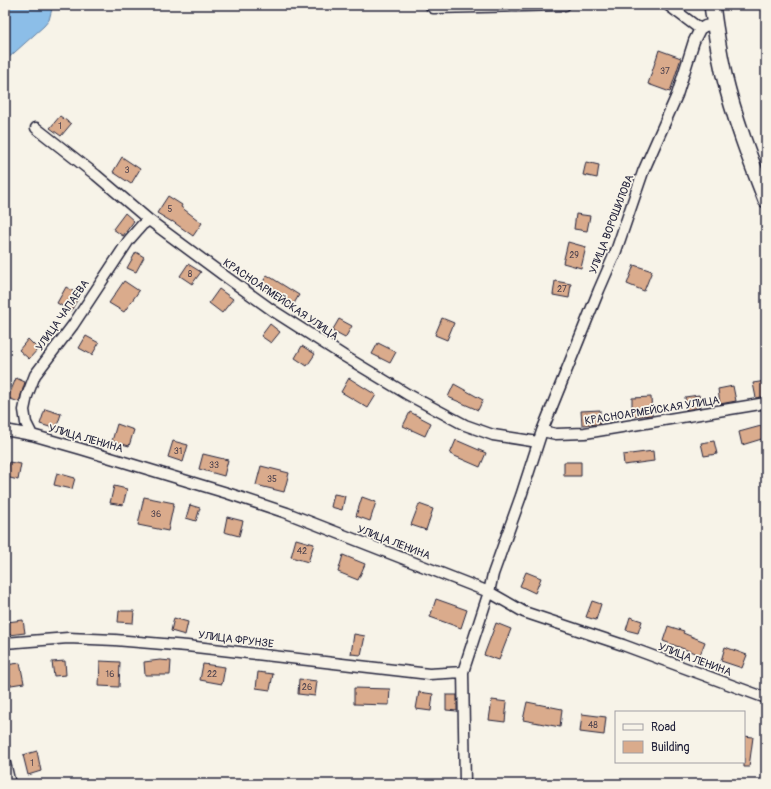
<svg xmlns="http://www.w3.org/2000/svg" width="771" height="789" viewBox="0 0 771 789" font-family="Pangolin,sans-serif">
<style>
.water{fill:#8cbee8;stroke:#6280a3}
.building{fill:#daab8c;stroke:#22223b}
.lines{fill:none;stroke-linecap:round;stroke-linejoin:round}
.street-casing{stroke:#22223b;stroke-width:13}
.secondary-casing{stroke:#22223b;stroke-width:18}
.street{stroke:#f7f3e8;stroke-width:10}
.secondary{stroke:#f7f3e8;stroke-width:15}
.labels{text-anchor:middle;stroke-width:3.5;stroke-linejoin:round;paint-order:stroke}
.number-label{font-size:9px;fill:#50444f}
.street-label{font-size:11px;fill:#22223b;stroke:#f7f3e8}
</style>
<rect width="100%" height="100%" fill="#f7f3e8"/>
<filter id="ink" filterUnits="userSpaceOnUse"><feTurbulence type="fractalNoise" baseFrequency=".025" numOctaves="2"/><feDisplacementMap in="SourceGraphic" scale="8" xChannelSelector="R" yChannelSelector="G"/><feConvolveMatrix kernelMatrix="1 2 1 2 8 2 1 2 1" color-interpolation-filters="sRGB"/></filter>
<g filter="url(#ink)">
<path class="water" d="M5 5H53L49 20 44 26 5 61Z"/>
<path class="building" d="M659 50 681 58 670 92 648 84Z
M60 116 71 124 61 136 50 128Z
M122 157 140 169 131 184 113 172Z
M586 162 599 165 597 178 583 175Z
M168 196 182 205 181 207 202 223 193 236 172 221V222L157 213Z
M125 213 134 221 123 236 113 229Z
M576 214 590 216 587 231 574 229Z
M568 242 586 247 581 268 563 263Z
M136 252 144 257 136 272 127 268Z
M188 264 201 272 192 284 180 276Z
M634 265 652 271 644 291 627 284Z
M267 275 299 295 292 307 260 287Z
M124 281 139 291 124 312 109 303Z
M555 281 571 284 569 298 553 295Z
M66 287 80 295 71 311 57 303Z
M219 289 233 299 222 313 209 303Z
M442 318 454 323 447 340 435 335Z
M339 319 352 326 345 338 332 331Z
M270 324 280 332 271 343 261 336Z
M86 336 99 343 92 355 79 348Z
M28 339 38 349 29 359 19 350Z
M378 343 396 352 390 363 372 354Z
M302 346 315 354 307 366 295 358Z
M16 378 25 382 19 402 8 398Z
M349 378 376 395 368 408 341 392Z
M766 381V396L756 398 753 383Z
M454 384 483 400 478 410 448 397Z
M733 386 736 401 720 404 718 389Z
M699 395 701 407 686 410 685 397Z
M651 397 652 415 632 417V398Z
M45 409 61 414 56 429 40 424Z
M600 410V424L582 425 581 411Z
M410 412 431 423 425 436 403 426Z
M117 424 134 430 129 446 112 441Z
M761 426 765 438 742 445 739 432Z
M456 440 486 453 480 467 450 454Z
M173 441 188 445 183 462 168 457Z
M714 441 717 454 704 456 701 443Z
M653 451 654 461 624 465 623 455Z
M203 454 228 460 224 476 199 469Z
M9 462 21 464 18 480 6 477Z
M564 462H581V476H564Z
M261 466 289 473 284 492 256 485Z
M57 473 75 478 72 489 54 485Z
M114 486 127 489 123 505 110 503Z
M334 494 345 496 342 510 331 507Z
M144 497 174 503 168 531 138 525Z
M362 497 376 502 370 521 356 516Z
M419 504 433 509 426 530 411 525Z
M190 505 200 508 196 521 186 518Z
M227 517 243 521 239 536 224 532Z
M296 539 314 544 308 562 291 557Z
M343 555 365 564 358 580 338 572Z
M526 572 541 578 535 593 520 586Z
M436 599 467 610 461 628 430 617Z
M592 601 601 604 596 620 586 617Z
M119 611H134L133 623 118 622Z
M630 617 642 621 638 633 626 630Z
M174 618 188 622 185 635 171 631Z
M23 620 25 633 9 635 7 622Z
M496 623 511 629 499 660 484 655Z
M668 626 684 631 683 633 705 642 700 655 663 641Z
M354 634 365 636 361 655 351 654Z
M725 647 747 655 742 668 721 661Z
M160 660 171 661 170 675H145L144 662Z
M65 661 66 675 54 676 52 662Z
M100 661 120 662 119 687 99 686Z
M20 663 24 683 5 686V665Z
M203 664 225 667 222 684 200 680Z
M258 672 273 674 270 690 256 688Z
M299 679 317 681 315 696 298 694Z
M354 688 390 689 389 705 354 704Z
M419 692 433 694 431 711 416 709Z
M446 695H457V711L446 710Z
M492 700 507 702 505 722 489 720Z
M527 702 562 709 560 727 523 720Z
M582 714 606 717 604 735 580 732Z
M744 736 753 737 749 767H744Z
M37 751 41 771 28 775 23 755Z"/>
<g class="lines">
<g class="street-casing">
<path id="street" d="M430 5 433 8 565 5
M668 5 700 29
M36 128 96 175 149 220 226 277 272 310 344 356 407 394 465 425 493 435 538 442
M5 430 32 435 81 449 227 493 287 513 489 592 524 612 623 645 766 698
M542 431 556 434 585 433 766 403
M32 435 26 423 24 410 27 396 35 375 73 325 129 240 142 225 149 220
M5 643 68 638 115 640 187 646 429 674 463 672
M5 763 10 784
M465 784 463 672 489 592 493 574 521 496 542 431 599 290 616 251 643 172 677 95 694 41 700 29 705 26 715 24"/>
</g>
<g class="secondary-casing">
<path id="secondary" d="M712 5C715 28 719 52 724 75 734 117 750 159 766 200"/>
</g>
<use href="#street" class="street"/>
<use href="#secondary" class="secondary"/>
</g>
</g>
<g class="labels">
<g class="number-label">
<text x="665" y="74">37</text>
<text x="60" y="129">1</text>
<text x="127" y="173">3</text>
<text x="170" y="212">5</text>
<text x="574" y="258">29</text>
<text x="190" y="277">8</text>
<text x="562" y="292">27</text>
<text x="178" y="454">31</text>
<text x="214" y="468">33</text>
<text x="272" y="482">35</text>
<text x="156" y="517">36</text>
<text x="302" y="554">42</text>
<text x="110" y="677">16</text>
<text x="212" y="677">22</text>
<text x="307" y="690">26</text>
<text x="593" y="728">48</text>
<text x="32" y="766">1</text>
</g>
<g class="street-label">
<text transform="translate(611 224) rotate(-69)" y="4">УЛИЦА ВОРОШИЛОВА</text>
<text transform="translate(281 299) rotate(34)" y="4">КРАСНОАРМЕЙСКАЯ УЛИЦА</text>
<text transform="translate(62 315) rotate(-55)" y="4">УЛИЦА ЧАПАЕВА</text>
<text transform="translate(652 410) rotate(-9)" y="4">КРАСНОАРМЕЙСКАЯ УЛИЦА</text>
<text transform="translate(86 438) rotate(16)" y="4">УЛИЦА ЛЕНИНА</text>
<text transform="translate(394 542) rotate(21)" y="4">УЛИЦА ЛЕНИНА</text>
<text transform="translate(236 639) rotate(7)" y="4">УЛИЦА ФРУНЗЕ</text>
<text transform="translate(695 659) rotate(20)" y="4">УЛИЦА ЛЕНИНА</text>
</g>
</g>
<rect width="771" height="789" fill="none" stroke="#f7f3e8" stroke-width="20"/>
<rect x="10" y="10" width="751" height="769" fill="none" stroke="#22223b" stroke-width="1.5" filter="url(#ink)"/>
<rect x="615" y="711" width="130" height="52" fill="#f7f3e8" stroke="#a29fa3"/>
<rect x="623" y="724" width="20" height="6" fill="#f7f3e8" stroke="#a29fa3"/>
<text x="651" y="731" font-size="12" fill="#22223b">Road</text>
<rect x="623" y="741" width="20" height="12" fill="#daab8c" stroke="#a29fa3"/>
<text x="651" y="751" font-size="12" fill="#22223b">Building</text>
</svg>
